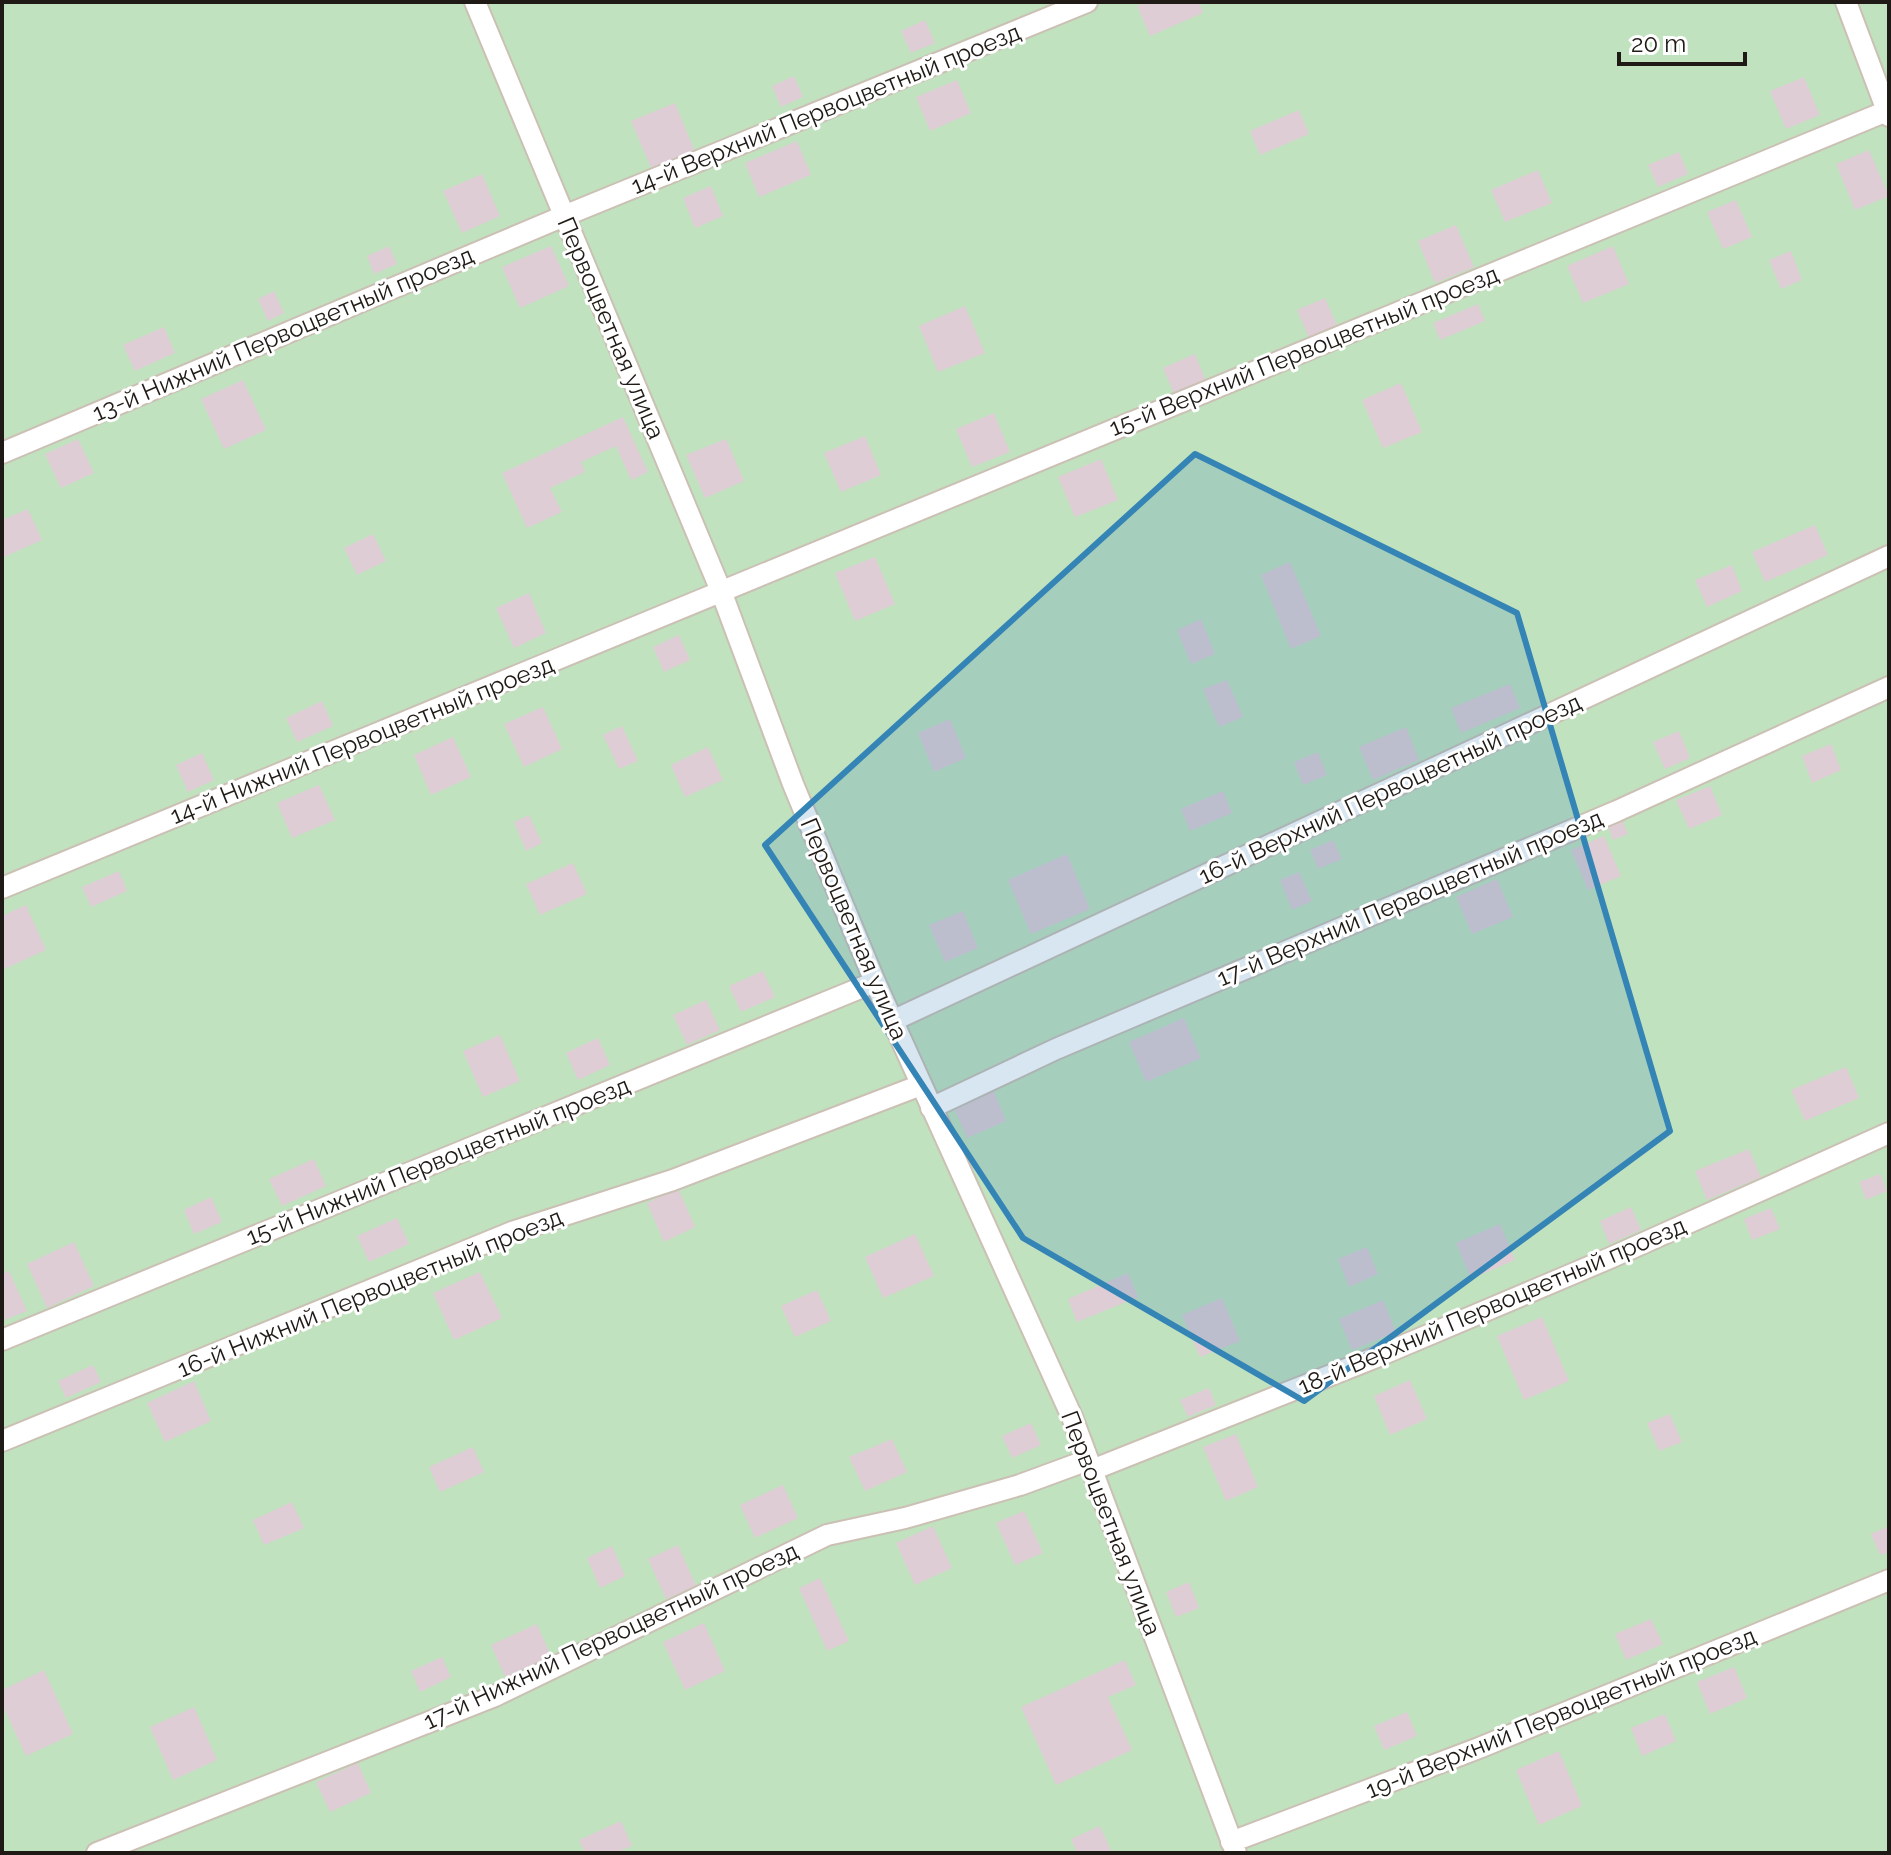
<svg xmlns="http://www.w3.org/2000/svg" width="1891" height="1855" viewBox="0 0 1891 1855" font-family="Raleway,sans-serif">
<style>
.green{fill:#c1e2bf}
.building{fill:#decdd5}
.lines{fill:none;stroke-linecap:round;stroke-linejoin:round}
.service-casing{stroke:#cbc0b4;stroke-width:24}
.service{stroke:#fff;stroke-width:20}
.marked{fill:#3584b6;fill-opacity:0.2;stroke:#3584b6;stroke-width:6;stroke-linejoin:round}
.labels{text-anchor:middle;stroke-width:6;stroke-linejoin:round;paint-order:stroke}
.street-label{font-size:24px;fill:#1f1a16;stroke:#fff}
</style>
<rect width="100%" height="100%" fill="#fef2e5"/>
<path class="green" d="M2 2H1889V1853H2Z"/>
<path class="building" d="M1147 2H1199L1203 13 1150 36 1137 6Z
M925 20 935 43 911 53 901 31Z
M794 76 803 97 781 107 772 86Z
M1804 77 1820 115 1786 129 1770 91Z
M957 80 971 113 930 131 916 97Z
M675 103 695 152 652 170 631 121Z
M1299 110 1309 134 1260 155 1250 131Z
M797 141 811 175 759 197 745 163Z
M1869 150 1889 196 1855 210 1836 164Z
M1679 152 1688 174 1658 187 1648 165Z
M1538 170 1552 203 1505 222 1491 190Z
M482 174 500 216 462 233 443 191Z
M711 186 723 216 695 228 683 198Z
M1736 200 1752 237 1723 249 1707 212Z
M1456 225 1474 267 1435 283 1418 241Z
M389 246 397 264 374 274 367 256Z
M551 246 569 286 520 308 502 267Z
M1613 246 1629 284 1583 303 1567 266Z
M1791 251 1802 280 1781 289 1769 260Z
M274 291 284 313 268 321 258 299Z
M1325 298 1339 330 1311 343 1297 310Z
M1478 304 1485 321 1440 340 1433 323Z
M965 306 985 353 938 372 919 326Z
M164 327 175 353 135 371 123 345Z
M1195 354 1206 381 1174 394 1163 368Z
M243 380 266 430 224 449 201 399Z
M1401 383 1422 432 1383 448 1362 400Z
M994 413 1010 452 972 467 956 429Z
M623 417 648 472 631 480 616 446 581 462 585 472 550 488 562 512 527 528 502 473Z
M865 436 881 475 841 492 824 453Z
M78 439 94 473 61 488 45 454Z
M726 439 744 481 705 498 686 455Z
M1101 459 1118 500 1075 517 1058 477Z
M28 509 42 540 4 557 2 520Z
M1815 525 1828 555 1765 582 1752 552Z
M373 534 386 561 357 575 344 548Z
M875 557 895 604 855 621 835 573Z
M1290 562 1321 636 1291 649 1261 575Z
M1732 565 1742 591 1707 607 1695 580Z
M529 593 546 633 514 648 496 608Z
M1201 619 1215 654 1191 664 1177 630Z
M679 635 690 660 664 672 653 647Z
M1227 680 1243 717 1219 727 1203 689Z
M1510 684 1520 708 1461 733 1451 708Z
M322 701 333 726 297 742 286 718Z
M543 707 562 749 524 767 504 724Z
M950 719 966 758 934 772 918 733Z
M622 726 638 761 619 769 603 735Z
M1406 727 1419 760 1373 780 1359 747Z
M1679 731 1690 758 1665 769 1653 742Z
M453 737 471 777 431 795 414 755Z
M1831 744 1841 770 1812 783 1802 756Z
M708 747 723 780 685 797 671 765Z
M1318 752 1327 775 1303 785 1294 762Z
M202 753 214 780 188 792 176 765Z
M319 785 335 820 292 838 277 803Z
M1710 786 1722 815 1689 829 1676 800Z
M1223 791 1232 813 1190 831 1181 809Z
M529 815 542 843 526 851 514 822Z
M1622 819 1628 834 1613 840 1608 826Z
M1604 836 1621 876 1588 890 1571 850Z
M1333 840 1342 859 1318 869 1310 850Z
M1067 854 1090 909 1031 934 1008 880Z
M573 863 587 894 540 915 526 884Z
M119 871 127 891 91 907 82 887Z
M1299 872 1312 901 1292 910 1280 880Z
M1497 879 1513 917 1472 934 1456 897Z
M26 905 46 950 2 970V916Z
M963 911 978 948 945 962 929 925Z
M763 971 775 997 741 1012 729 986Z
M706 1000 720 1030 687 1045 673 1015Z
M1184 1018 1201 1058 1146 1082 1129 1042Z
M500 1035 520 1081 483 1097 463 1051Z
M598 1038 610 1065 578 1080 566 1053Z
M1846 1067 1859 1098 1805 1121 1791 1090Z
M994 1091 1006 1121 967 1138 954 1108Z
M1749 1149 1761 1177 1707 1200 1695 1171Z
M314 1159 326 1186 282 1206 269 1179Z
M1880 1174 1887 1191 1866 1200 1859 1182Z
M678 1188 695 1227 664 1242 647 1203Z
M211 1197 222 1222 194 1234 184 1210Z
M1631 1207 1641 1230 1609 1244 1600 1221Z
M1771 1208 1780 1229 1752 1240 1744 1219Z
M397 1218 409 1244 369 1262 357 1236Z
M1500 1224 1515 1260 1471 1279 1456 1243Z
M915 1234 934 1276 883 1298 865 1257Z
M74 1242 94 1286 47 1308 27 1264Z
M1367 1247 1378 1274 1349 1287 1338 1259Z
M9 1271 27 1311 2 1321V1274Z
M480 1272 502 1318 454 1340 433 1293Z
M1128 1273 1138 1297 1077 1322 1068 1299Z
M817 1290 831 1321 795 1337 781 1306Z
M1222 1298 1240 1341 1200 1357 1182 1315Z
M1383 1300 1396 1332 1352 1350 1339 1319Z
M1542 1317 1569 1381 1524 1400 1497 1336Z
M93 1365 101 1382 66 1398 58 1381Z
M1410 1380 1427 1419 1390 1435 1374 1396Z
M194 1381 211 1421 165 1442 147 1403Z
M1209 1388 1216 1405 1188 1417 1180 1400Z
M1670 1414 1682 1442 1659 1451 1647 1423Z
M1031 1423 1041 1445 1012 1458 1002 1436Z
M1236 1434 1258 1487 1226 1501 1203 1447Z
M892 1439 907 1472 865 1491 849 1457Z
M473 1447 484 1472 440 1492 429 1467Z
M783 1485 798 1518 755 1538 740 1505Z
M292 1502 304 1528 264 1545 253 1520Z
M1024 1511 1043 1553 1015 1565 996 1523Z
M933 1526 952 1568 915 1585 896 1543Z
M1889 1526V1552L1880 1555 1871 1534Z
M678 1545 696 1586 666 1599 648 1559Z
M612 1546 625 1576 600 1588 587 1558Z
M820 1578 849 1641 827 1651 799 1588Z
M1189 1582 1199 1608 1176 1617 1166 1592Z
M1651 1619 1663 1644 1626 1660 1615 1634Z
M704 1623 725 1671 685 1690 663 1642Z
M537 1624 551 1656 505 1677 491 1645Z
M442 1657 451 1677 420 1692 411 1671Z
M1125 1660 1136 1685 1108 1697 1132 1750 1056 1785 1021 1707Z
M1734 1667 1747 1698 1710 1714 1697 1682Z
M44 1670 73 1734 26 1756 2 1704V1690Z
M194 1707 217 1760 173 1780 150 1727Z
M1407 1712 1417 1736 1384 1750 1374 1726Z
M1665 1714 1676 1741 1642 1756 1631 1728Z
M1559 1751 1582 1806 1539 1825 1516 1770Z
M358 1763 371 1793 330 1812 316 1782Z
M621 1821 632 1846 615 1853H585L579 1840Z
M1100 1826 1112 1853H1077L1071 1839Z"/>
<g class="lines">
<g class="service-casing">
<path id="service" d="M475 2 721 591 793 784 875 982 1072 1417 1236 1853
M1846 2 1889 116
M2 453 564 216 1087 2
M2 888 1887 111
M892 1021 1889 556
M931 1108 1056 1049 1617 811 1889 687
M2 1340 875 982
M2 1441 512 1232 673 1180 921 1085
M1092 1470 1374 1358 1610 1258 1889 1133
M1231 1842 1479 1748 1889 1580
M97 1853 495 1696 827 1535 905 1518 1020 1485 1088 1460"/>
</g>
<use href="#service" class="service"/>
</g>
<path class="marked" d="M1195 454 1517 613 1670 1131 1304 1401 1023 1238 765 845Z"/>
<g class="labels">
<g class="street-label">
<text transform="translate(826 109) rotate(-22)" y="8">14-й Верхний Первоцветный проезд</text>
<text transform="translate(611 328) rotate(67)" y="8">Первоцветная улица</text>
<text transform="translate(283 334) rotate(-23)" y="8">13-й Нижний Первоцветный проезд</text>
<text transform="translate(1304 351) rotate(-22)" y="8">15-й Верхний Первоцветный проезд</text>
<text transform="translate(362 740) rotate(-22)" y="8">14-й Нижний Первоцветный проезд</text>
<text transform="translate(1390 789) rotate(-25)" y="8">16-й Верхний Первоцветный проезд</text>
<text transform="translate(1410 898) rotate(-23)" y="8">17-й Верхний Первоцветный проезд</text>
<text transform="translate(854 929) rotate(67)" y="8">Первоцветная улица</text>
<text transform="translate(438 1161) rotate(-22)" y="8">15-й Нижний Первоцветный проезд</text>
<text transform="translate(370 1293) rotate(-22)" y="8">16-й Нижний Первоцветный проезд</text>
<text transform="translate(1492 1306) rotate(-23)" y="8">18-й Верхний Первоцветный проезд</text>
<text transform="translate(1111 1523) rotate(69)" y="8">Первоцветная улица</text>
<text transform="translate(611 1636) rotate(-25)" y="8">17-й Нижний Первоцветный проезд</text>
<text transform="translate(1561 1713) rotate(-22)" y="8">19-й Верхний Первоцветный проезд</text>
</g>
</g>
<rect width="1891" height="1855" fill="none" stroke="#1f1a16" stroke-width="8"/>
<path d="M1619 52v12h126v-12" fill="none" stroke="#1f1a16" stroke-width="4"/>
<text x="1631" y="52" font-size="24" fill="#1f1a16" stroke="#ffffff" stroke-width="6" paint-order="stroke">20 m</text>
</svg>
